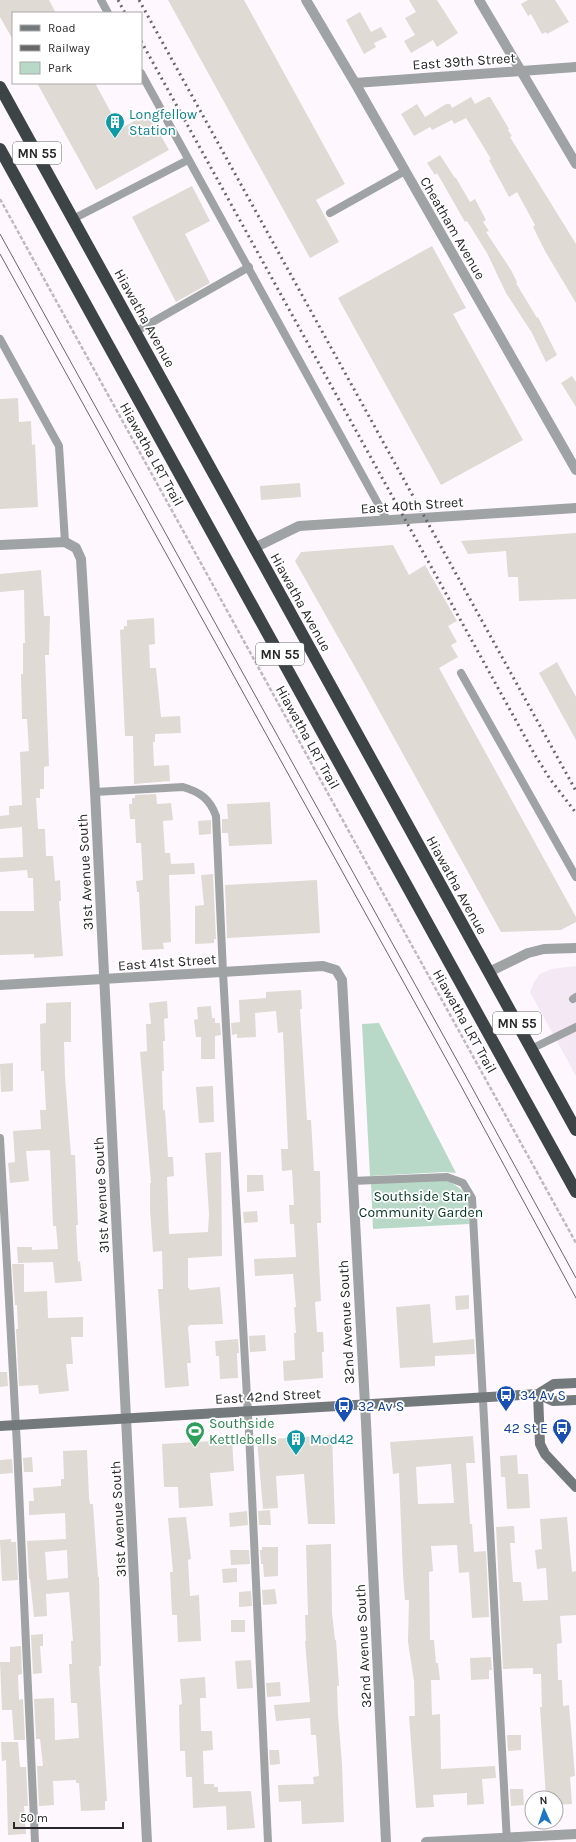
<svg xmlns="http://www.w3.org/2000/svg" width="576" height="1842" viewBox="0 0 576 1842" font-family="Karla,sans-serif">
<style>
.built{fill:#f4e8f5}
.green{fill:#b8d9c7}
.building{fill:#dfdad3;fill-rule:evenodd}
.lines{fill:none;stroke-linecap:round;stroke-linejoin:round}
.path{stroke:#beb9be;stroke-width:2.5;stroke-dasharray:4 2;stroke-linecap:butt}
.lane{stroke:#9fa3a4;stroke-width:8}
.street{stroke:#9fa3a4;stroke-width:10}
.secondary{stroke:#747a7b;stroke-width:10}
.highway{stroke:#3c4446;stroke-width:12}
.tram{stroke:#696669;stroke-width:1}
.rail{stroke:#696669;stroke-width:3;stroke-dasharray:2 4;stroke-linecap:butt}
.labels{text-anchor:middle;stroke-width:3.5;stroke-linejoin:round;paint-order:stroke}
.shield{fill:#fff;stroke:#696869;stroke-width:1}
.shield-label{font-size:13px;font-weight:bold;fill:#292729}
.street-label{font-size:14px;fill:#292729;stroke:#fff}
.culture-label{font-size:14px;fill:#0d838f;stroke:#fff;text-anchor:start}
.park-label{font-size:14px;fill:#003621;stroke:#fff}
.transit-label{font-size:14px;fill:#164399;stroke:#fff;text-anchor:start}
.leisure-label{font-size:14px;fill:#27864d;stroke:#fff;text-anchor:start}
</style>
<rect width="100%" height="100%" fill="#fef8fe"/>
<path class="built" d="M576 966V1076L530 992 534 982 540 974 551 969Z"/>
<path class="green" d="M379 1023 456 1173 445 1172 370 1176 362 1024Z
M445 1180C470 1191 468 1199 469 1224L373 1229 371 1183Z"/>
<path class="building" d="M0 0H49L56 13H13V40L0 17Z
M168 0H244L345 184 316 200 339 242 310 258Z
M409 0H437L458 33 437 47 433 40 411 53 404 41 415 35 405 18 416 12Z
M528 0H555L569 22 547 34 546 32 542 34 531 14 528 16 521 4Z
M360 12 371 32 381 27 387 37 374 43 376 47 364 54 346 20Z
M37 83H95L120 129 148 113 169 150 96 190Z
M471 97 475 104 488 97H490L509 129 508 130 512 136 510 137 576 244V303L545 251 533 227 535 225 517 192 509 197 489 160 491 159 466 118 454 124 452 120 432 130 430 127 414 136 401 114 417 104 425 117 446 104H450L452 108Z
M440 155 455 178H456L470 202 475 199 486 220 483 222 489 231 486 232 511 270 517 282 516 283 537 318 538 317 557 355 546 362 532 333 506 293 487 253 467 221 465 222 437 173 435 175 427 163Z
M192 186 210 221 185 234 210 283 176 302 132 217Z
M432 246 466 308 453 314 523 440 441 485 338 298Z
M572 376 576 382V407L561 383Z
M18 398 19 422 31 421 32 445 35 444 38 507 0 509V399Z
M300 483 301 497 261 500 260 486Z
M576 533V599L519 601 518 577H508L506 551 468 554 461 541Z
M393 545 409 575 425 565 457 621 448 626 457 642 451 645 458 657 439 668 576 917V922L561 930 501 932 360 676 295 561 301 552Z
M41 570 44 616H50L49 655H45L49 766 44 767V789H40V798H36L38 829H45L46 856H53L55 881 60 880 61 901H59L63 956 34 958V954L0 955V911H34L33 878H28L27 870 0 872V858L23 857 22 827 0 829V816L9 815V806L22 805 20 752 29 751 27 719H22L21 674H23V643H25L24 590 0 592V574Z
M154 618 155 644 149 645 150 668H156L161 717 180 716 181 733 155 734V742H153L154 766 169 765 170 781 134 784 133 736H125L120 630 124 629V626H127V620Z
M557 662 576 697V740L539 673Z
M156 794 157 804 171 803 173 820 163 821 165 853H170L171 864 194 863 195 874 169 875 171 942 163 943 164 949 142 950 139 892H137L136 881 143 880 141 843H136L135 819H130L129 804H132V798H135V795Z
M270 802 272 844 229 846 228 833H222V819H228L227 804Z
M211 820V834L199 835 198 821Z
M213 874 216 939H214V943L195 944V906L204 905 201 875Z
M317 880 320 933 227 938 225 885Z
M301 990 302 1009H300L307 1120H311L314 1171H320L321 1223H317L321 1301 315 1302 317 1332H323L324 1352H322L323 1378 284 1381 283 1361 295 1360 294 1333H296L294 1307H296L293 1274 255 1276 254 1259 296 1257 294 1224H290L289 1205H294L292 1170 282 1171 281 1149H288L283 1032 278 1033 276 1011 255 1013 256 1037 237 1038V1034L232 1035 231 1023 240 1022 239 1000 266 998V992Z
M167 1001 168 1018 164 1019 165 1041H163L164 1071H162L163 1110H165L168 1157H173L174 1176 167 1177 169 1234 208 1232 209 1214 205 1153 221 1152 222 1256 188 1258V1287L190 1290 220 1287 223 1324 190 1325 188 1327 191 1363H187L189 1386 165 1388 158 1289H163L162 1251 153 1252 150 1210V1183H151L140 1052 147 1051 146 1024H151L149 1003Z
M71 1002V1042H64L65 1077 71 1155H75L78 1225H76L78 1262 80 1261 82 1281 55 1283 53 1262 18 1263 17 1247H32V1250L58 1249 56 1226H53L50 1150 26 1151 29 1181 10 1183 8 1163 15 1162 13 1131 41 1129 40 1110H46L44 1071H41L40 1024 46 1023V1003Z
M211 1006 212 1018H215V1023H220L221 1035 215 1036V1059H201V1037H196L194 1020 198 1019 197 1007Z
M13 1063V1091L1 1092 0 1064Z
M213 1086 214 1122 199 1123 196 1087Z
M247 1175H263L264 1191 247 1192Z
M257 1211 258 1222 244 1223 243 1212Z
M12 1264H24V1292L47 1291 48 1318 83 1317V1337H71L73 1364H66L69 1391 39 1394 38 1385 19 1386 16 1329H18L17 1305H15Z
M469 1295V1309L456 1310 455 1296Z
M430 1304 433 1343 474 1339 475 1354 435 1356V1366L400 1368 396 1307Z
M265 1335 266 1351 250 1352 249 1336Z
M238 1339 239 1353H237L238 1378 220 1379 219 1356H216L215 1341Z
M0 1372H7L8 1386 0 1387Z
M332 1435 335 1524H308L304 1474 276 1476 278 1508 263 1509 257 1440Z
M473 1436 475 1463H466L470 1524H472L474 1552 486 1551 489 1617 472 1618 469 1572 459 1573 457 1545 431 1546 433 1571 429 1572 430 1640H434L436 1663H438L440 1680H431L432 1715 440 1714 441 1769 495 1766 496 1778 482 1779 484 1804 467 1805V1793L433 1795 434 1807 416 1808 409 1716H415L414 1681 408 1642 409 1600H405L403 1574 399 1473 393 1474 390 1442ZM451 1464 454 1503 418 1504 416 1467Z
M213 1441V1442L232 1441 234 1471 210 1473 213 1506 179 1508 178 1487H164L162 1444Z
M87 1450 89 1498 90 1504H93L98 1577H99L101 1666H99L107 1801H105V1810L81 1811 79 1783H76V1780L53 1781 54 1805 39 1806 37 1766H43L40 1739H36L34 1699 54 1698 55 1740 79 1738 77 1703H71L69 1664H72L71 1641H73L69 1592 46 1594 47 1616 34 1617 30 1579H29L27 1541 66 1539 65 1513 29 1515V1501H34L33 1488 61 1486V1479H64L63 1451ZM67 1550 68 1578 47 1580 45 1552Z
M517 1455 518 1474H528L530 1508 507 1509 505 1477H501L500 1456Z
M32 1457 33 1472H24L23 1458Z
M12 1459 13 1473 0 1474V1460Z
M270 1510 271 1525H259L258 1511Z
M247 1511 248 1525 230 1527 229 1513Z
M186 1517 191 1559 188 1560 190 1596 199 1595 201 1641 178 1642 177 1615H172L170 1572H173L168 1518Z
M567 1517 572 1572 576 1571V1615L560 1616 562 1643 557 1644 558 1680H562L563 1706 569 1705 575 1776 570 1777 572 1804 556 1805V1798H546L540 1707H542L541 1674H533V1668L503 1669 496 1527 514 1526 515 1543H510L513 1582H521L523 1601 548 1600 546 1568 537 1569 535 1550 542 1549 540 1519Z
M11 1539V1542H16L18 1580 2 1581 0 1540Z
M331 1544 332 1613 335 1640H336L339 1686H337L338 1715 342 1764 344 1822 302 1824 301 1801 279 1802 278 1785 314 1784 313 1777 319 1776 316 1735H311L310 1718 276 1721 274 1705 310 1702 305 1641H306L305 1615H308L306 1545Z
M262 1547H278V1576L264 1577 263 1564H261L260 1550H262Z
M230 1550H249L250 1564 231 1565Z
M237 1568V1582L223 1583 222 1569Z
M275 1589 277 1604 263 1605 262 1590Z
M251 1591 252 1606 239 1607V1592Z
M231 1620H245V1632H231Z
M43 1634V1646H40L42 1673 33 1674 31 1635Z
M21 1646 22 1674 18 1675 19 1700 23 1699 25 1740H14L12 1710H2L0 1662H10V1647Z
M491 1657 492 1670H489V1679L471 1680 470 1658Z
M251 1660 253 1688 237 1689 235 1661Z
M205 1677 206 1698H200L201 1731H212L213 1750 203 1751 204 1784H214V1787H218V1792L251 1791 255 1828 227 1830 226 1806 193 1808 192 1777H186L185 1751H180L179 1705 182 1704 180 1679Z
M280 1682 281 1696 267 1697 266 1683Z
M507 1735H521V1750L508 1751Z
M1 1742H18L20 1767H26L28 1806H24L26 1834 8 1835 6 1760 2 1761Z
M269 1750H279L280 1764 270 1765Z
M510 1789H523L524 1805 511 1806Z"/>
<g class="lines">
<path class="path" d="M0 199 576 1243"/>
<path class="lane" d="M101 0 108 13
M141 73 387 520
M330 213 405 171
M73 219 188 160
M135 332 249 267
M0 339 59 446 65 542
M461 673 576 877
M95 792 183 787C200 792 210 799 216 816L223 973 249 1432 268 1842
M573 999 576 997
M531 1049 576 1027
M0 1138 17 1446 35 1842
M352 1181 447 1177 463 1183 472 1198 507 1842"/>
<path class="street" d="M306 0 355 83 576 470
M479 0 576 164
M355 83 576 67
M0 545 65 542 76 548 81 559 95 792 147 1842
M254 548 299 526 576 508
M489 972 528 953 544 949 576 948
M0 985 323 966 336 970 342 980 366 1423 386 1842
M426 1842 576 1834"/>
<path class="secondary" d="M538 1394 540 1444 545 1454 576 1487
M538 1394 553 1401 576 1400
M0 1426 538 1394 554 1384 576 1383"/>
<path class="highway" d="M0 87 576 1130
M0 149 576 1192"/>
<path class="tram" d="M0 234 469 1082 576 1278
M0 254 460 1084 576 1298"/>
<path class="rail" d="M118 0 125 13
M139 0 576 791
M141 41 535 755 550 779 576 813"/>
</g>
<defs>
<g id="building-pin" transform="scale(1)"><path d="M0 17L-7.5 6A9.5 9.5 0 1 1 7.5 6Z" fill="#0f9aa8" stroke="#fff"/><path d="M-4-6H4V6H1V3H-1V6H-4ZM-2.5-4.3h1.7v1.8h-1.7ZM.8-4.3h1.7v1.8H.8ZM-2.5-1h1.7V.8h-1.7ZM.8-1h1.7V.8H.8Z" fill="#fff"/></g>
<g id="bus-pin" transform="scale(1)"><path d="M0 17L-7.5 6A9.5 9.5 0 1 1 7.5 6Z" fill="#1a4fb4" stroke="#fff"/><path d="M-5-6H5V4H4V6H2V4H-2V6H-4V4H-5ZM-3.5-4V0h7V-4ZM-3.5 1.2v1.5H-2V1.2ZM2 1.2v1.5H3.5V1.2Z" fill="#fff"/></g>
<g id="stadium-pin" transform="scale(1)"><path d="M0 17L-7.5 6A9.5 9.5 0 1 1 7.5 6Z" fill="#2e9e5b" stroke="#fff"/><path d="M0-5a6.5 5 0 1 0 0 10a6.5 5 0 1 0 0-10ZM-3.5-1.8h7v3.6h-7Z" fill="#fff"/></g>
</defs>
<g fill-rule="evenodd">
<use href="#building-pin" x="115" y="122"/>
<use href="#bus-pin" x="506" y="1395"/>
<use href="#bus-pin" x="344" y="1406"/>
<use href="#bus-pin" x="562" y="1428"/>
<use href="#stadium-pin" x="195" y="1431"/>
<use href="#building-pin" x="296" y="1439"/>
</g>
<g class="labels">
<g class="shield">
<rect x="13" y="142" width="48" height="22" rx="3"/>
<rect x="256" y="643" width="48" height="22" rx="3"/>
<rect x="493" y="1012" width="48" height="22" rx="3"/>
</g>
<g class="shield-label">
<text x="37" y="158">MN 55</text>
<text x="280" y="659">MN 55</text>
<text x="517" y="1028">MN 55</text>
</g>
<g class="street-label">
<text transform="translate(464 61) rotate(-4)" y="5">East 39th Street</text>
<text transform="translate(453 228) rotate(60)" y="5">Cheatham Avenue</text>
<text transform="translate(145 318) rotate(61)" y="5">Hiawatha Avenue</text>
<text transform="translate(152 454) rotate(61)" y="5">Hiawatha LRT Trail</text>
<text transform="translate(412 505) rotate(-4)" y="5">East 40th Street</text>
<text transform="translate(301 602) rotate(61)" y="5">Hiawatha Avenue</text>
<text transform="translate(308 737) rotate(61)" y="5">Hiawatha LRT Trail</text>
<text transform="translate(85 872) rotate(-93)" y="5">31st Avenue South</text>
<text transform="translate(457 885) rotate(61)" y="5">Hiawatha Avenue</text>
<text transform="translate(167 962) rotate(-4)" y="5">East 41st Street</text>
<text transform="translate(465 1021) rotate(61)" y="5">Hiawatha LRT Trail</text>
<text transform="translate(101 1195) rotate(-93)" y="5">31st Avenue South</text>
<text transform="translate(346 1322) rotate(-93)" y="5">32nd Avenue South</text>
<text transform="translate(268 1396) rotate(-3)" y="5">East 42nd Street</text>
<text transform="translate(118 1519) rotate(-93)" y="5">31st Avenue South</text>
<text transform="translate(363 1646) rotate(-93)" y="5">32nd Avenue South</text>
</g>
<g class="culture-label">
<text x="129" y="119">Longfellow<tspan x="129" dy="16">Station</tspan></text>
<text x="310" y="1444">Mod42</text>
</g>
<g class="park-label">
<text x="421" y="1201">Southside Star<tspan x="421" dy="16">Community Garden</tspan></text>
</g>
<g class="transit-label">
<text x="520" y="1400">34 Av S</text>
<text x="358" y="1411">32 Av S</text>
<text x="548" y="1433" text-anchor="end">42 St E</text>
</g>
<g class="leisure-label">
<text x="209" y="1428">Southside<tspan x="209" dy="16">Kettlebells</tspan></text>
</g>
</g>
<rect x="12" y="12" width="130" height="72" fill="#ffffff" stroke="#a9a9a9"/>
<rect x="20" y="25" width="20" height="6" fill="#747a7b" stroke="#a9a9a9"/>
<text x="48" y="32" font-size="12" fill="#292729">Road</text>
<rect x="20" y="45" width="20" height="6" fill="#696669" stroke="#a9a9a9"/>
<text x="48" y="52" font-size="12" fill="#292729">Railway</text>
<rect x="20" y="62" width="20" height="12" fill="#b8d9c7" stroke="#a9a9a9"/>
<text x="48" y="72" font-size="12" fill="#292729">Park</text>
<g transform="translate(544 1810) rotate(357)"><circle r="19" fill="#ffffff" stroke="#a9a9a9"/>
<path d="M0-3L7 15L0 10L-7 15Z" fill="#1f76c4"/>
<text y="-6" font-size="11" font-weight="bold" text-anchor="middle" fill="#292729">N</text>
</g>
<path d="M14 1822v6h109v-6" fill="none" stroke="#292729" stroke-width="2"/>
<text x="20" y="1822" font-size="12" fill="#292729" stroke="#ffffff" stroke-width="3" paint-order="stroke">50 m</text>
</svg>
